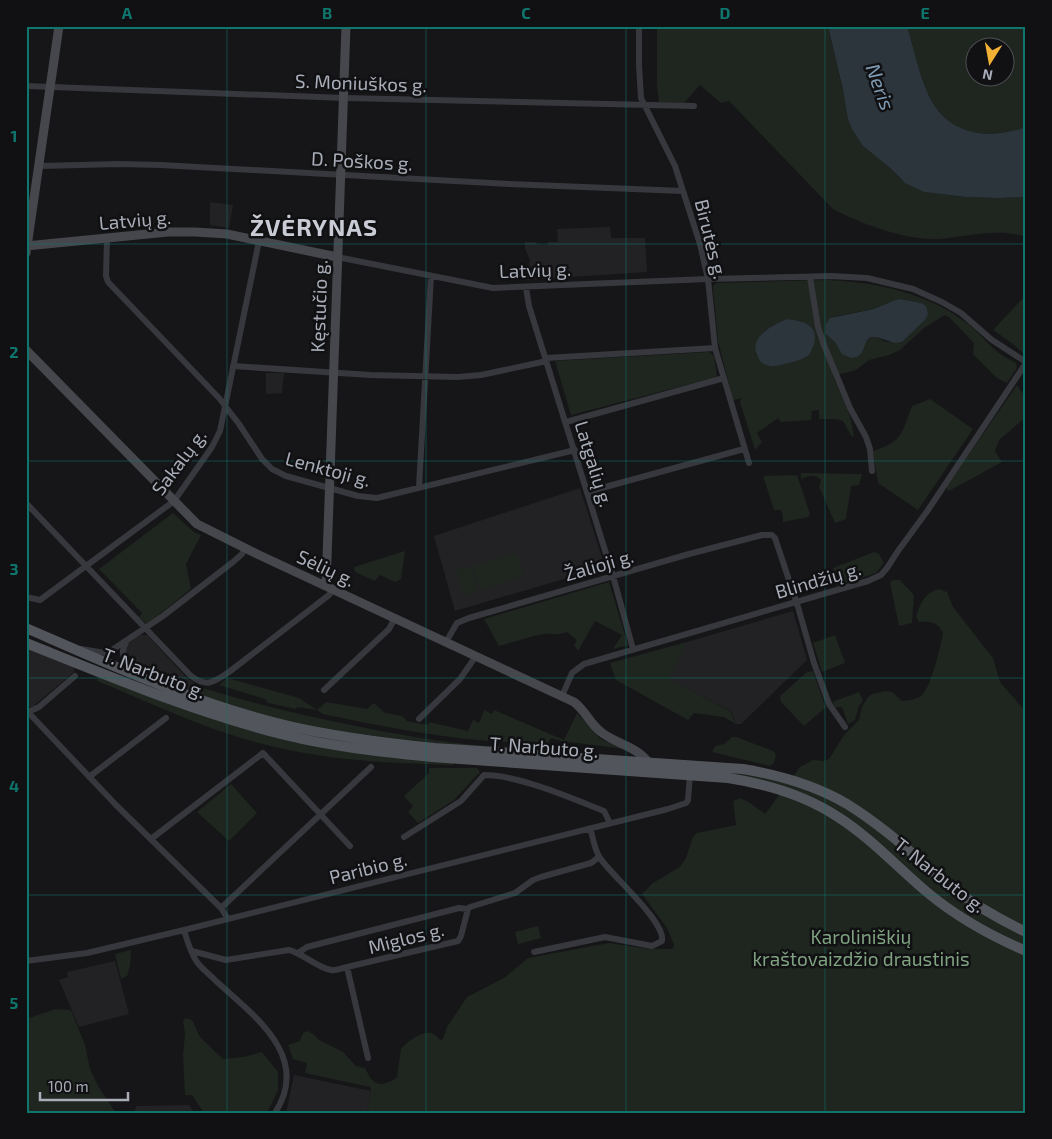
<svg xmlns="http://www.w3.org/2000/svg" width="1052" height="1139" viewBox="0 0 1052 1139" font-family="'Exo 2',sans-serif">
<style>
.built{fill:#222225}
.green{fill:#1e261f;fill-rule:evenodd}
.water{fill:#2c353c}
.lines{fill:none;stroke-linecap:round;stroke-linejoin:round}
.street{stroke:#37383d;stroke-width:6}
.secondary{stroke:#45474d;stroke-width:9}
.primary{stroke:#53555c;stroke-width:10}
.grid{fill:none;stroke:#0f766e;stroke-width:1;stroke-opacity:0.55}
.labels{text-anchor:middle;stroke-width:5;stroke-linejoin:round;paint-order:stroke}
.street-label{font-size:19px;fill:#a8adb8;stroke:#111113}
.park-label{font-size:19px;fill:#7fa381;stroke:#111113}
.water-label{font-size:20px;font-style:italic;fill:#7f9bb3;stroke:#111113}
.district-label{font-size:24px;font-weight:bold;letter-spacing:1px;fill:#c9ccd4;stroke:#111113}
.neatline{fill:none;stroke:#0f766e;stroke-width:2}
.grid-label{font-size:16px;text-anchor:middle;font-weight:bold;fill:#0f766e}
</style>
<rect width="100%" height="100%" fill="#161618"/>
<path class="built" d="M210 202 233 205 229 228 210 225Z
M610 227 611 238H645L647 272 525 280 530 260 525 249V242H536V244L541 245H548V242H558L557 229Z
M266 373H284L282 393 266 394Z
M580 488 605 567 455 611 434 536Z
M793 611 807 660 741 724H736L731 711 727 709 668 679 687 642Z
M141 635H147L187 678 195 683 191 692 136 667 126 659 125 649 126 645 136 637Z
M26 647 76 666 73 673 32 707 26 706Z
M115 961 129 1014 79 1027 59 980 68 977 67 972Z
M294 1075 371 1091 367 1113H286Z
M189 1105 194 1113H134L136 1106Z"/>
<path class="green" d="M657 26H828L845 100 863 146 890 168 900 179 924 192 966 197 999 198 1026 197V237C997 227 966 237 937 239 904 240 862 224 833 209L729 101 721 103 700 85 684 103 659 102 657 85Z
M907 26H1026V127C990 140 951 136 931 100 920 79 914 49 907 26ZM974 48H1004V78H974Z
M827 280C876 282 928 293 968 324 980 333 988 345 999 353 1004 357 1011 360 1016 363L1017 368 1007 383 997 378 973 354 974 343 950 318 945 315 924 328 900 350 889 355 869 360 856 370 833 376 850 416 854 436 852 437 843 421 837 419H819V410L812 411 811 420 781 422 778 418 757 433 762 442 755 450 740 402 742 398 733 400 718 341 713 287 714 285 717 283ZM901 299 921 303 925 320 902 342H886L876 337H870L867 340 862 353 840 348 826 324 830 319 837 316 874 309 895 300ZM787 319C800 320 808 323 815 335L796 361 774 366 756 355C753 334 770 326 787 319Z
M1026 295V356L1013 344 993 330Z
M709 352 714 356 717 377 571 415 555 361Z
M1017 385 1026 398V417L999 440 995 451 1002 462 949 491 947 490V486Z
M930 399 973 429 918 510 878 483 873 451C904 441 901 434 912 406Z
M801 473 862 474 859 485 851 486 846 519 835 523 819 487 821 480C815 473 809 476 801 479Z
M797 475 810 514 808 517 783 522V516L781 510H774L764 479V476Z
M173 513 195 533 201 535 186 564 191 589 147 624 139 617 142 613 99 569Z
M405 551 401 579 395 582 380 575 375 581 355 572 354 567Z
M874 552 879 554 884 563 876 573 837 586 833 568Z
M517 553 524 576 479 590 472 566Z
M471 566 477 591 463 595 456 570Z
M892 580H900L914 595 912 623 899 626 890 583Z
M609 582 628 645 613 649 622 635 595 621 578 651 574 645 577 640 567 632C557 636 553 633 543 634 528 637 514 642 499 646L484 619Z
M939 589 947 592 953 607 993 658 1000 682 1026 712V1113H367L371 1091 370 1087 305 1073 307 1063 293 1059 288 1045 300 1041 303 1033 307 1031 313 1034 319 1040 343 1052 356 1066 365 1068C370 1078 374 1087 386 1083 391 1081 394 1080 397 1077L401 1049C407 1042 421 1031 430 1033 434 1033 437 1037 440 1040L443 1039 447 1027 467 997 504 978 528 958 609 943 649 949H673L674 945 667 928 642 894 653 883 680 867 686 858 693 837 697 833 736 825 733 801 740 798 750 803 765 814 785 787 708 772 747 773 788 783 800 767 813 760 824 761 829 759 844 735 859 720 862 707 867 698 872 694 885 691 892 692 902 701C909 700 918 700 923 694 932 683 940 648 943 634 939 622 930 621 919 622L916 616C920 603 925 593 939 589Z
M835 635 845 663 822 672 813 643Z
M687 642 669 679 730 711 736 724 724 717 694 713 688 720 616 680 610 663Z
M813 671 825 706V708L804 726 781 702 780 696 807 672Z
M99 676 181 708 454 762 453 765C392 763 330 761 271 746 210 732 154 704 97 681Z
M227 678 299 698 317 710 326 702 367 709 374 703 385 713 402 716 407 721 428 725 429 722 468 731 473 720 479 723 484 710 492 714 494 710 564 740 577 713 600 739 625 749 561 741 551 738 548 743C470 744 399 730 323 714L317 710 297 707 296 709 268 703 265 699 219 685Z
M194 685C249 703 305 716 361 727 416 738 472 748 528 747L530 750C449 745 369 738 289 722 256 715 224 702 191 692Z
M859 692 863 700 859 706 855 720 848 724 842 707H835L832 702Z
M732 737H736L773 751 776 754 774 763 770 766 712 752 715 746 724 744Z
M429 768H477L480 772 454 800 418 823 408 812 413 806 404 796 429 773Z
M231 784 257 813 229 841 197 812Z
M538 926 541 938 518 944 515 932Z
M131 950 130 966 127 976 121 979 115 954Z
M56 1009 71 1010 85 1045 90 1069 98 1086 116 1113H26V1019Z
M186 1018 192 1020 200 1037 223 1059 244 1057 262 1052 278 1072V1090L267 1113H204L192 1095H185L183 1055 185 1034 183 1021Z"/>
<path class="water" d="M828 26H907C914 49 920 79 931 100 951 136 990 140 1026 127V197L999 198 966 197 924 192 905 183 890 168 863 146 852 129 848 119 843 90Z
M901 299 921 303 926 306 928 314 925 320 902 342 895 343 876 337H870L867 340 862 353 857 357 851 358 842 354 835 342 826 334V324L830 318 874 309 895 300Z
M787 319C797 320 816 323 815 338 815 343 812 349 810 354 804 359 797 361 789 363 783 364 776 367 770 366 764 365 760 362 758 357 747 338 772 325 787 319Z"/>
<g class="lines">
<path class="street" d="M639 26V65L641 98 675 166 700 244 708 279 715 348 749 463
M26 86 345 98 694 106
M40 166 119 164 161 165 509 184 683 191
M107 239 106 276 108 282 219 398 239 424 262 459 272 469 286 476 358 496 377 498 575 450
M337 257 493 288 708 279 831 276 867 278 913 289 942 302 961 313 992 340 1026 362
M810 277 818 327 824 345 850 408 866 437 870 449 872 471
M526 288 529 306 613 576 633 649
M546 358 715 348
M233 366 370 375 458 377 481 375 547 361
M566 422 724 378
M419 487 431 276
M587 492 744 449
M26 503 190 675C206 688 213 683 229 672L329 595 333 589
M26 597 40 600 174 501 212 447 220 431 259 241
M126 642C117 659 129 664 142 675
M446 642 457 623 469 618 689 554 762 535H772L775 538 798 607 814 663 829 704 845 727
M81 649 105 653 112 650 163 616 233 562 242 554 245 548
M324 690 389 629 395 618
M562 696 572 673 584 664 868 581 881 575 887 568 898 551 928 510 1026 363
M26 710 116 805 221 908 228 919
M26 713 39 707 75 676
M419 719 460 679 476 656
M89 777 166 718
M404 837 461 801 484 775C518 775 571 798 604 811L610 823
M151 839 263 753 350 846
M221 908 371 767
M184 930C187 940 191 954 197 962 202 969 210 975 216 981 253 1015 312 1056 275 1113
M192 951 226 960 289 950C304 954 316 967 331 970 336 971 342 968 347 967L458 941 461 936 468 909 470 907 515 893 533 880 541 877 591 863 599 857
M534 952 605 937 652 946 662 941C666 922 611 875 600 858 594 849 593 837 590 828
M298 953 307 947 459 908 468 909
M26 961 87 953 184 930 668 809 686 803 688 800 690 774
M347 967 368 1058"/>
<path class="secondary" d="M26 246 168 232H195L227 234 337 257
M26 253 59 26
M26 350 197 524 257 554 574 702C585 710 590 724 601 732 616 744 636 746 648 762
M326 586 346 26"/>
<path class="primary" d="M26 628C111 665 198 705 289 726 337 737 386 743 435 748L743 769C779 775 815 785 847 804 886 828 919 860 954 889 976 906 1001 920 1026 932
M26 643C111 677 196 713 285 735 333 747 383 752 432 757L728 778C767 784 805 795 838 817 871 838 898 868 928 893 957 917 991 936 1026 951"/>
</g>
<path class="grid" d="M227 26V1113M426 26V1113M626 26V1113M825 26V1113M26 244H1026M26 461H1026M26 678H1026M26 895H1026"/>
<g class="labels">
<g class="street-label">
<text transform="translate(361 83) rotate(2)" y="7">S. Moniuškos g.</text>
<text transform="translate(362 161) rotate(3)" y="7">D. Poškos g.</text>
<text transform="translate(135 220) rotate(-5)" y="7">Latvių g.</text>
<text transform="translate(711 239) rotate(76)" y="7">Birutės g.</text>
<text transform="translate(535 270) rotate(-2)" y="7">Latvių g.</text>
<text transform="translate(319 306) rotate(-88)" y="7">Kęstučio g.</text>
<text transform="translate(179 462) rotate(-53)" y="7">Sakalų g.</text>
<text transform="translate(594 464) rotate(73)" y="7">Latgalių g.</text>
<text transform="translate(328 469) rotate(15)" y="7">Lenktoji g.</text>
<text transform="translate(599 565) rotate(-16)" y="7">Žalioji g.</text>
<text transform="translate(326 568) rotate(25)" y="7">Sėlių g.</text>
<text transform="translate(818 580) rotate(-16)" y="7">Blindžių g.</text>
<text transform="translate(154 673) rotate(21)" y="7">T. Narbuto g.</text>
<text transform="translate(544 747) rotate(4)" y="7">T. Narbuto g.</text>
<text transform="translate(368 868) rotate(-14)" y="7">Paribio g.</text>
<text transform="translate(940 875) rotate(38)" y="7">T. Narbuto g.</text>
<text transform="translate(406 938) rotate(-14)" y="7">Miglos g.</text>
</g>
<g class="park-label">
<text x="861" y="944">Karoliniškių<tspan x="861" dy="22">kraštovaizdžio draustinis</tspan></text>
</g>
<g class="water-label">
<text transform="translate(880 87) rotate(70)" y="7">Neris</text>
</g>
<g class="district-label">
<text x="314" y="236">ŽVĖRYNAS</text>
</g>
</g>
<rect width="1052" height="1139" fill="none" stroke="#111113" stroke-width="55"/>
<g transform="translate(990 62) rotate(191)"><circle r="24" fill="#111113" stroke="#4d4f55"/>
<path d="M0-4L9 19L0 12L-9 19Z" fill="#f2b134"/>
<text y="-8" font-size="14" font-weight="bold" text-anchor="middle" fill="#a8adb8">N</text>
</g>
<path d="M40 1092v8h88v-8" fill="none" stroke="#a8adb8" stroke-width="2.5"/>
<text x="48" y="1092" font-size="15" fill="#a8adb8" stroke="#111113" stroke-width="4" paint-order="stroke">100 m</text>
<rect x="28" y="28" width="996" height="1084" class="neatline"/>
<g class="grid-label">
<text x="127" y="19">A</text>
<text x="327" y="19">B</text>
<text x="526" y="19">C</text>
<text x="725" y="19">D</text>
<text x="925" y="19">E</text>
<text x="14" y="142">1</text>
<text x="14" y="358">2</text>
<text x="14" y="575">3</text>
<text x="14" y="792">4</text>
<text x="14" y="1009">5</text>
</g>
</svg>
